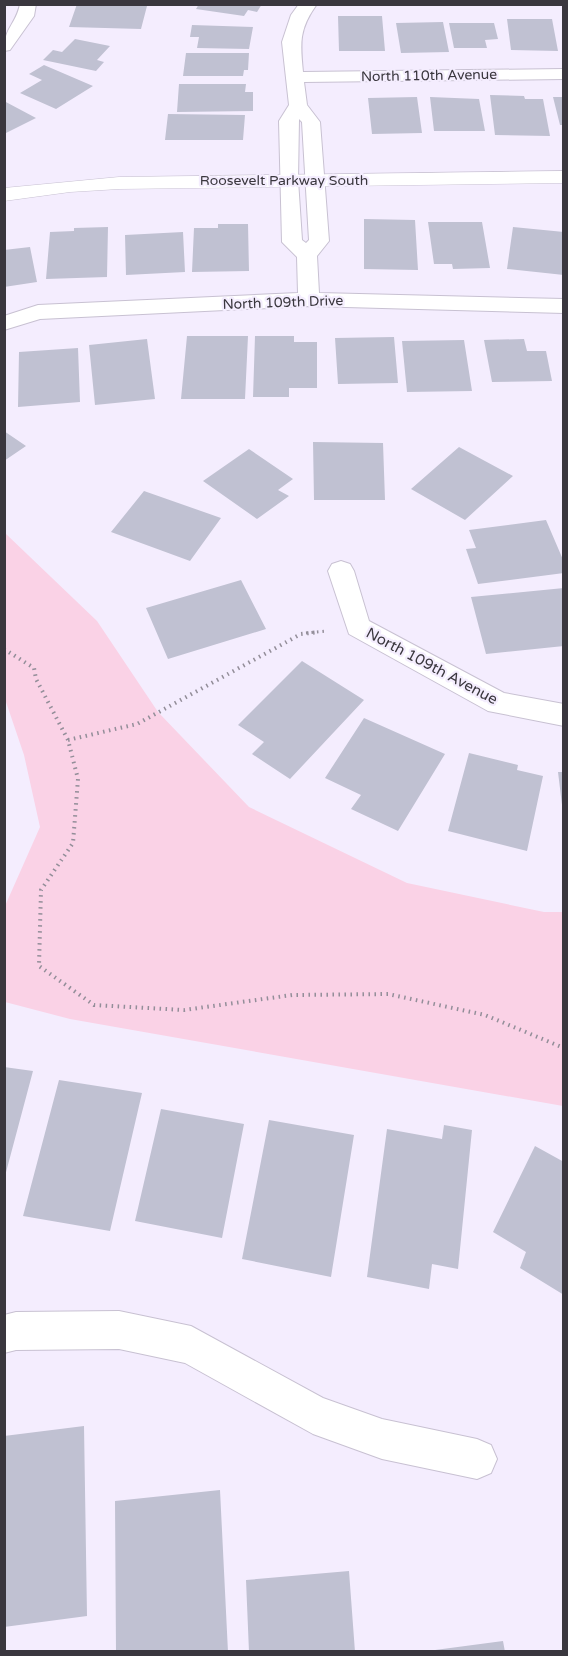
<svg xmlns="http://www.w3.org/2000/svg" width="568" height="1656" viewBox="0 0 568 1656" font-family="'Varela Round',sans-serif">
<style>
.green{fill:#fad2e6}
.building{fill:#c0c1d2}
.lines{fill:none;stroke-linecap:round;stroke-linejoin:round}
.minor-casing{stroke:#c8c1d2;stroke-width:2}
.tertiary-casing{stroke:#c8c1d2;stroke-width:1}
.path-far1{stroke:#938e99;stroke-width:3;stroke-dasharray:1.5 4;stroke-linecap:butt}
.path{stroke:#938e99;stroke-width:4;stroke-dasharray:1.5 4.5;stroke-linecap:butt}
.minor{fill:#fff;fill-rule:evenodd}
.tertiary{fill:#fff;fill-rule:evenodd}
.labels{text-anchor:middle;stroke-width:4.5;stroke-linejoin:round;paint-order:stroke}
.far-street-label{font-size:14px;fill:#3a373e;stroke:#f4edfe}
.street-label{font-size:15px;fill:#3a373e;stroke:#f4edfe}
</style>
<rect width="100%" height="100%" fill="#f4edfe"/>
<path class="green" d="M5 533 97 621 158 712 249 807 407 883 544 912H563V1106L70 1019 5 1002V906L40 827 24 755 5 699Z"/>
<path class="building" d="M77 4H101L147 6 141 29 69 27Z
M199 4H262L257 12 248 10 244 16 196 9Z
M338 16H382L385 51H339Z
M507 19H552L558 51 511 50Z
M443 22 449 52 401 53 396 23Z
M449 23H494L498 39 485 40 487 48H454Z
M192 25 253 27 249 49 197 48 199 37H190Z
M75 39 110 46 97 60 104 62 96 71 43 60 53 50 62 52Z
M186 53H249L248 70H244L243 76H183Z
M44 65 93 86 56 109 20 93 42 80 29 74Z
M179 84H246L245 92H253V111L177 112Z
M490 95 524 96 525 99H543L550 136 495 135Z
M417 97 422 133 372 134 368 98Z
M430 97 479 99 485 131H434Z
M553 97H564V125H560Z
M4 101 36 118 4 134Z
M168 114 245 115 243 140H165Z
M364 219 415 220 418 270 364 269Z
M428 222H482L490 268 453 269 452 264H434Z
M218 224H248L249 271 192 272 194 228H218Z
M108 227 107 277 46 279 50 232 74 231V228Z
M513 227 564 232V275L507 269Z
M183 232 185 272 126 275 125 235Z
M30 247 37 282 4 287V250Z
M187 336H248L245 399H181Z
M255 336H294V342H317V388H289V397H253Z
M394 337 398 383 338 384 335 338Z
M147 339 155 399 95 405 89 345Z
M524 339 527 351H546L552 381 492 382 484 340Z
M464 340 472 391 407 392 402 341Z
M78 348 80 402 18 407 19 352Z
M4 431 26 446 4 461Z
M313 442 383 443 385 500H314Z
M459 447 513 476 465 520 411 489Z
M249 449 293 479 278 490 289 496 257 519 203 481Z
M144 491 221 518 190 561 111 532Z
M546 520 564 562V573L478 584 466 549 476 548 469 530Z
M241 580 266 629 168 659 146 608Z
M564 588V646L486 654 471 597Z
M302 661 364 700 290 779 252 754 264 742 238 725Z
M364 718 445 754 398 831 351 809 361 795 325 778Z
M469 753 518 765 517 770 543 776 527 851 448 831Z
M558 772H564V805H562Z
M4 1067 33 1071 5 1176H4Z
M59 1080 142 1093 110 1231 23 1216Z
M161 1109 244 1124 222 1238 135 1221Z
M269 1120 354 1135 331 1277 242 1259Z
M444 1125 472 1130 458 1269 432 1264 429 1289 367 1277 387 1129 442 1139Z
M535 1146 564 1162V1295L520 1268 526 1252 493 1232Z
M84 1426 87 1616 4 1627V1436Z
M220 1490 228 1652H116L115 1501Z
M349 1571 355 1652H249L246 1580Z
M503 1641 505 1652H435V1650Z"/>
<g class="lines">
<g class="minor-casing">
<path id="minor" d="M20 4H36L34 16 10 50 4 51C4 27 16 25 20 4Z
M299 4H317C299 29 300 42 303 72L564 69V79L304 82 307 105 320 122 329 241 317 256 319 293 564 299V313L309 306 40 319 4 330V316L38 305 298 293 297 257 282 242 279 121 289 105 282 42 291 15ZM299 119 302 122 309 240 306 243 302 240 298 180Z
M341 561 350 564 354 571 369 621 504 693 564 704V726L488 711 349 634 328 571 332 564Z
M119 1311 191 1326 323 1398 382 1419 477 1439 491 1445 497 1459 491 1473 477 1479 382 1459 313 1434 185 1363 119 1349 16 1350 4 1353V1315L16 1312Z"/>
</g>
<g class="tertiary-casing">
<path id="tertiary" d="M564 171V183L119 189 70 192 4 201V188L119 177Z"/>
</g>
<path class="path-far1" d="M306 633 327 631"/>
<path class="path" d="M4 649 34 668 36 679 68 740 78 779 73 843 41 890 39 966 94 1005 184 1010 292 995 388 994 485 1015 564 1048
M68 740 137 724 301 634 319 632"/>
<use href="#minor" class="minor"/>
<use href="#tertiary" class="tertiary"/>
</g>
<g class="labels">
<g class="far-street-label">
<text transform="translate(429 75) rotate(-1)" y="5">North 110th Avenue</text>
<text x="284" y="185">Roosevelt Parkway South</text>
<text transform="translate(283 302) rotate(-2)" y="5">North 109th Drive</text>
</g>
<g class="street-label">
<text transform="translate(432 666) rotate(28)" y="5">North 109th Avenue</text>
</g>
</g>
<rect width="568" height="1656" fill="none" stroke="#3a373e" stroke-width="12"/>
</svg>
